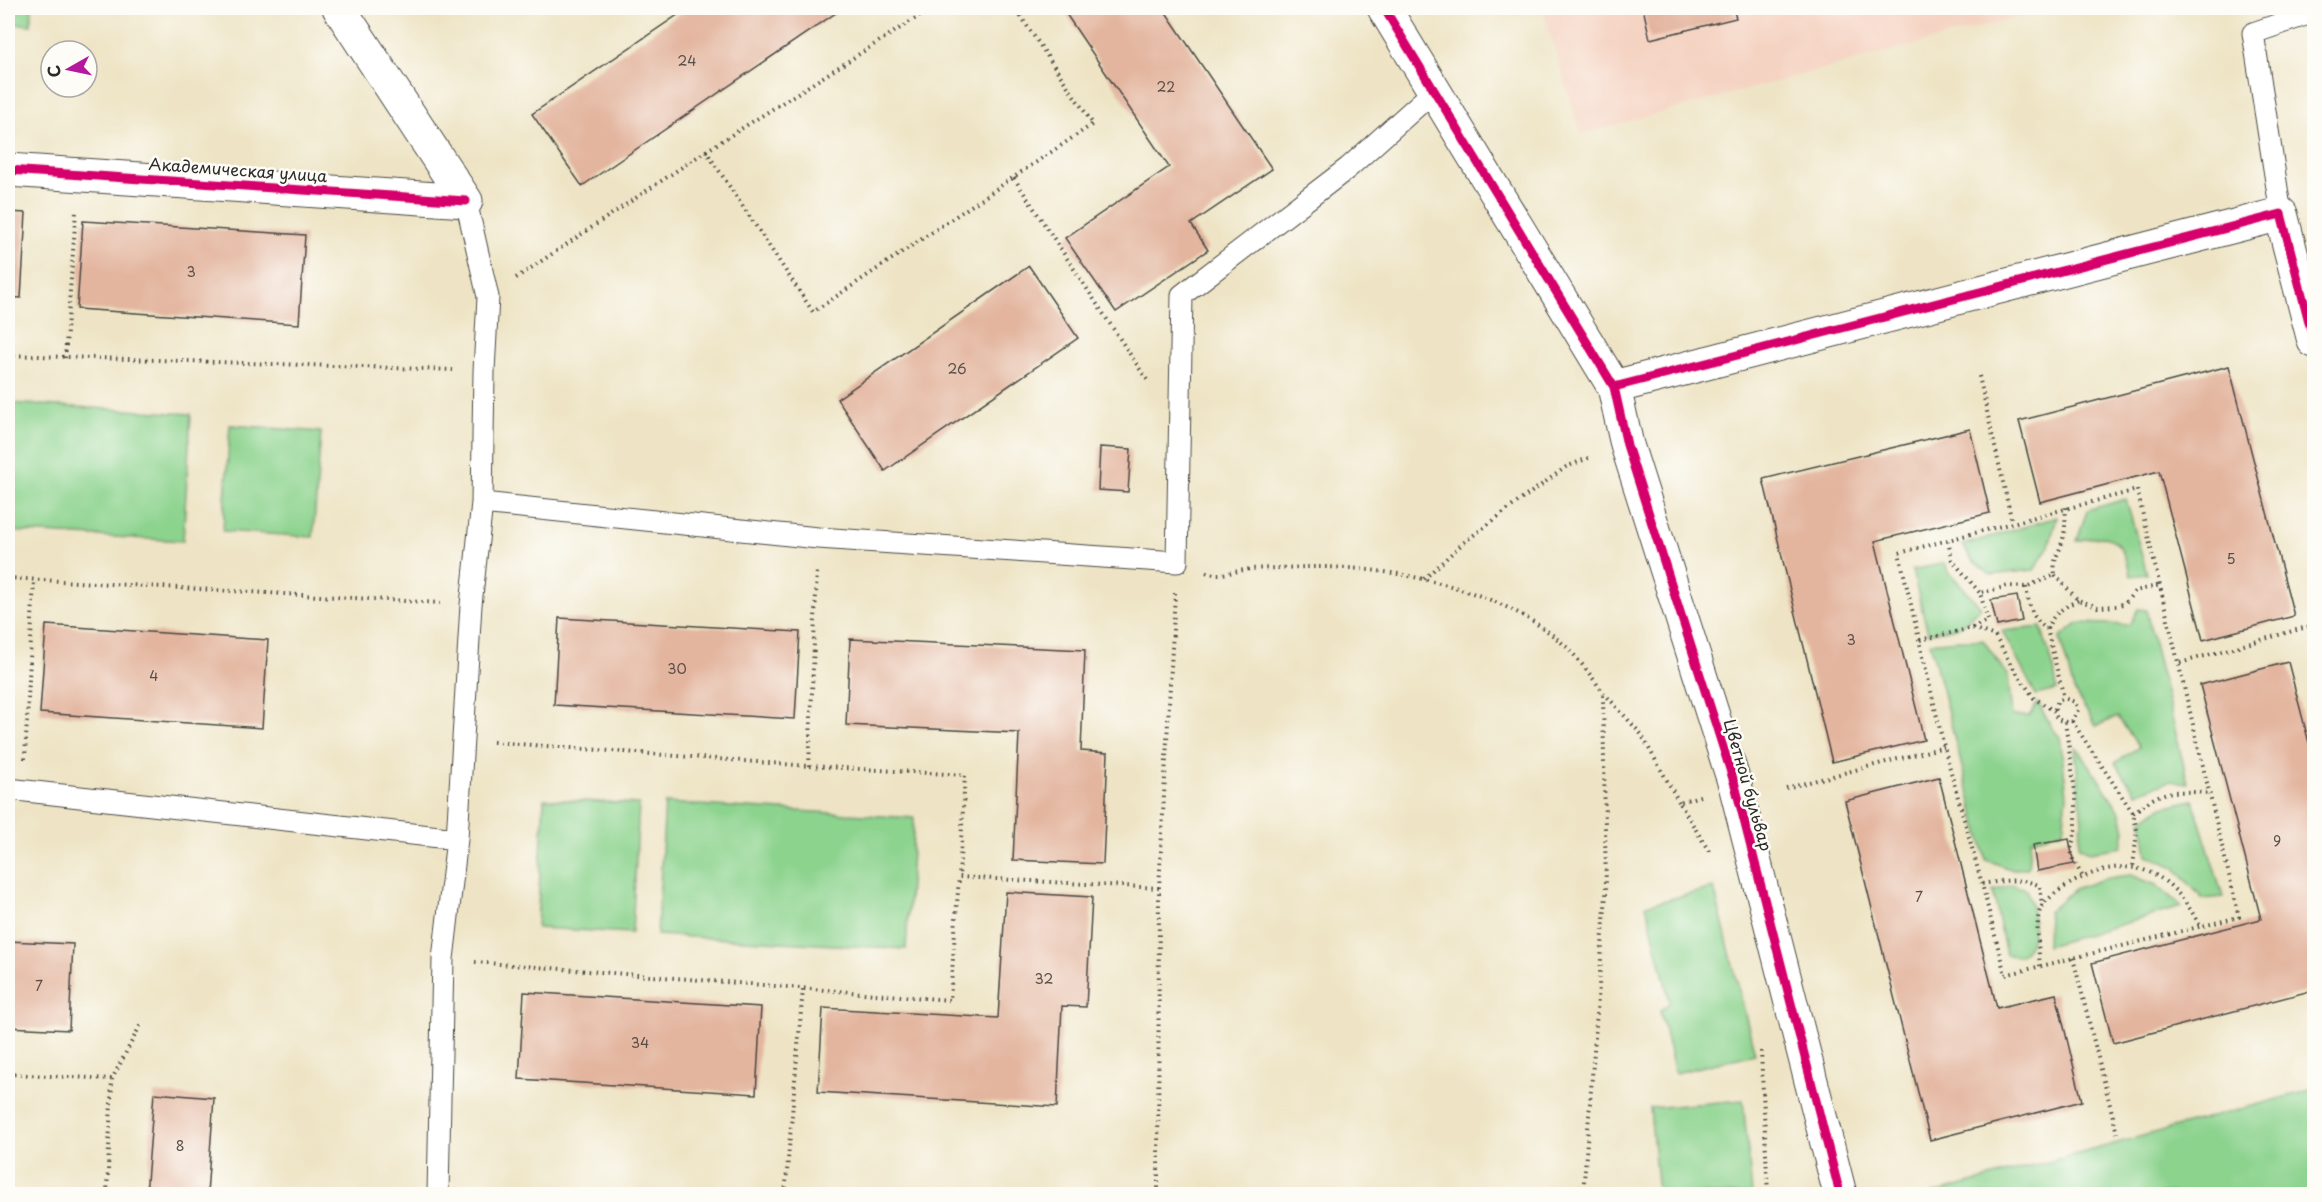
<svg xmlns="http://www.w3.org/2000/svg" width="2322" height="1202" viewBox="0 0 2322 1202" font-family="'Playpen Sans',sans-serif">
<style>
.built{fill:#f5d3c2}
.green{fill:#8cd38e;stroke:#5c7f5c;stroke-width:1.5}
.building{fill:#e3b59f}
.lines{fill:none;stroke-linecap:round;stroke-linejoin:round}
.lane-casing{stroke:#484742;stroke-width:23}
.street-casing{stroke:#484742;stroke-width:35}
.path{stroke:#484742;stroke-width:4;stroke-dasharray:1.5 4.5;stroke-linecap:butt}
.lane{stroke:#fff;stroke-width:21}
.street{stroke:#fff;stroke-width:33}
.cycleway-casing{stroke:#fdfcf7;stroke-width:13}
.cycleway{stroke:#d6006c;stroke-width:9}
.labels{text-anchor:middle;stroke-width:5;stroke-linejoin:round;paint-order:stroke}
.number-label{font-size:14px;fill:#594e48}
.street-label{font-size:16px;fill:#2b2b2b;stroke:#fdfcf7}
</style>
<rect width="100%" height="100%" fill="#fdfcf7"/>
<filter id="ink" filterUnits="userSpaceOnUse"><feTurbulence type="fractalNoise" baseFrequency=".0167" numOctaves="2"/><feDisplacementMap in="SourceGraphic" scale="12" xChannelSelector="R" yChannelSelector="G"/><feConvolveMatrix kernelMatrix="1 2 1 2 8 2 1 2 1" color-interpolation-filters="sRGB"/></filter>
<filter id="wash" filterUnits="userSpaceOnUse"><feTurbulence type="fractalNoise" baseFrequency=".008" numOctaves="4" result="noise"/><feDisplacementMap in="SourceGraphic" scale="24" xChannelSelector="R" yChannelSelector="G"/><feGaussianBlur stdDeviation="1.35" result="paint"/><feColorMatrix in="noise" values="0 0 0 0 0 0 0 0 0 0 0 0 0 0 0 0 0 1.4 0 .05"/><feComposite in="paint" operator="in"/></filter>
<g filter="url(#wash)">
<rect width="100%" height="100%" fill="#eee4c5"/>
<path class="built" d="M1542 8H2053L1581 134Z"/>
<path class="green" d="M8 8H32L31 25 8 23Z
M8 403 191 414 183 541 8 531Z
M230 425 321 432 313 537 223 531Z
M2126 499 2147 574 2131 576C2120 541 2117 531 2077 541L2087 510Z
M2057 517 2049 546 2034 570 1991 575 1972 560 1963 545Z
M1945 563 1948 571 1981 607 1961 626 1928 633 1912 570Z
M2138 609 2146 610 2188 783 2169 781 2136 793 2115 763 2139 747 2118 717 2096 726 2074 691 2060 638 2079 623 2129 625Z
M2041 627 2054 669 2057 690 2036 695 2002 631Z
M1957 640H1983L2008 676 2012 716H2029L2038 703 2051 727 2060 737 2067 795 2063 831 2031 839 2028 867 2013 870 1986 860 1930 643Z
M2075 747 2080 751 2121 813 2125 830 2122 847 2089 852 2078 846 2082 822Z
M544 799 639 804 632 933 537 928Z
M2193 800 2223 897 2203 899 2174 867 2147 855 2142 821 2159 808Z
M665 803 914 818 906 949 657 935Z
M2131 875 2156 885 2182 907 2047 946 2048 912 2074 889 2107 878Z
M2013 885 2026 889C2032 904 2037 930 2029 945 2027 949 2023 953 2020 956L2006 955 1993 891Z
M1714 888 1755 1054 1675 1073 1660 1011 1670 1002 1646 905Z
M2314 1089V1194H1931Z
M1743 1100 1752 1194H1658L1650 1108Z"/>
<g id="blocks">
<path class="building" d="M688 8H843L582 186 532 114Z
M1062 8H1163L1272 169 1191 224 1208 250 1116 312 1065 238 1169 167Z
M1643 8H1733L1736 18 1650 39Z
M8 212 26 213 21 298 8 297Z
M83 221 305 235 299 324 77 309Z
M1029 266 1078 338 885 471 837 399Z
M2229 366 2294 616 2203 640 2159 471 2040 502 2019 421Z
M1970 429 1990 513 1875 541 1924 740 1832 762 1763 479Z
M1100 447 1131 449 1128 492 1098 490Z
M2017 596 2022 621 1997 626 1991 600Z
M559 618 800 632 795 719 554 705Z
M46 625 268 640 262 728 40 713Z
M850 639 1085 650 1081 751 1108 753 1103 864 1013 860 1019 733 846 725Z
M2288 662 2314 762V990L2113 1043 2092 963 2261 919 2200 685Z
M1939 777 1997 1008 2056 994 2082 1101 1930 1140 1845 801Z
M2069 839 2074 864 2037 871 2033 845Z
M1006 892 1092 897 1086 1007 1062 1006 1057 1107 818 1092 823 1008 998 1018Z
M8 941 73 944 69 1030 8 1027Z
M524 992 761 1007 756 1094 519 1079Z
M154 1093 214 1098 207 1194H146Z
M1611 1187 1612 1194H1596V1189Z"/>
</g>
</g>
<g filter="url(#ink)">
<use href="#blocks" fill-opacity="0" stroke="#484742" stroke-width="1.5"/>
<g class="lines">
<g class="lane-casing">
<path id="lane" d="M2281 214 2253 33 2314 12
M482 503 818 538 1177 562 1182 295 1348 168 1435 90
M8 789 457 839
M438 1194 443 959 457 839 471 605 482 503 484 371 488 297 466 201"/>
</g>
<g class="street-casing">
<path id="street" d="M339 8 466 201
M1384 8 1614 387 1627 445 1735 785 1840 1194
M8 170 466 201
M1614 387 2281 214 2314 341"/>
</g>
<path class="path" d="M706 151 932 8
M1014 178 1147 380
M516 278 706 151 813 312 1093 124 1015 8
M8 355 453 370
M65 358 76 212
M1979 376 2012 522
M2137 490 2239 917 2005 975 1982 884 1944 747 1899 553Z
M1948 541 1952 560 1980 593
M1206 572C1221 577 1234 571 1250 569 1268 568 1287 568 1305 567 1387 565 1499 587 1562 643 1578 657 1590 675 1603 692
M2055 575 2078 600 2098 607 2117 606 2125 603 2135 591 2161 585
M8 578 440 603
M1424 579 1463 543 1522 499 1566 467 1591 457
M2026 587C2029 605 2031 618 2047 629L2064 698
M1972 628 1988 620 1980 593 2009 586 2026 587 2055 575C2053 557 2058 557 2062 542 2066 531 2065 518 2066 507
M2047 629C2053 613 2063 608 2078 600
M1920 640 1972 628 1995 636 2010 663 2034 698 2054 711 2057 719 2065 722 2072 721 2078 710 2075 702 2064 698 2058 701 2054 711
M2180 663 2314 625
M2072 721 2133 813 2137 830 2133 867
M2065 722 2076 798V829L2071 849 2073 860 2083 877
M493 742 809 766 965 775 959 877 1159 888
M25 759 34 580
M809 766 817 569
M1786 788 1944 747
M1700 796 1679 802 1710 853
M2133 813C2164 788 2170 791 2209 793
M1982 884C2001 881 2022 877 2040 886L2042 906
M2073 958 2117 1133
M475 962 950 1000 959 877
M2040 966C2039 952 2034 917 2042 906 2050 895 2071 882 2084 877 2139 852 2174 877 2200 926
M1761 1051 1768 1194
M8 1074 112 1079
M107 1194 112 1079 142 1022
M785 1194 803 989
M1158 1194 1159 888 1175 593
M1583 1194 1606 894 1603 692 1641 734 1679 802"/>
<use href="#lane" class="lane"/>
<use href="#street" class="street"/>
<g class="cycleway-casing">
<path id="cycleway" d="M1384 8 1614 387 1627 445 1735 785 1840 1194
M8 170 466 201
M1614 387 2281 214 2314 341"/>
</g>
<use href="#cycleway" class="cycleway"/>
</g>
</g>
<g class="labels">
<g class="number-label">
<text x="687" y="66">24</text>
<text x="1166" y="92">22</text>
<text x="191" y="277">3</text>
<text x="957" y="374">26</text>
<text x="2231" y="564">5</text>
<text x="1851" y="645">3</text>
<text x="677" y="674">30</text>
<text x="154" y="681">4</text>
<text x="2277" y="846">9</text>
<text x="1919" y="902">7</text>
<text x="1044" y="984">32</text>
<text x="39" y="991">7</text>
<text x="640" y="1048">34</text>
<text x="180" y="1151">8</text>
</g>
<g class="street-label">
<text transform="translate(238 170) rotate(4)" y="6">Академическая улица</text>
<text transform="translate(1748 785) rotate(74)" y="6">Цветной бульвар</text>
</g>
</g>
<rect width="2322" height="1202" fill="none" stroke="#fdfcf7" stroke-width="30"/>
<g transform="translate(69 69) rotate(261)"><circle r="28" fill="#fdfcf7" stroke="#a9a8a5" stroke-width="1.5"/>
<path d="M0-4.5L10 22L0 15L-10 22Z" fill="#b5179e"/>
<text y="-9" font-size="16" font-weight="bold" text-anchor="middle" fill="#2b2b2b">С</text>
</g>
</svg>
